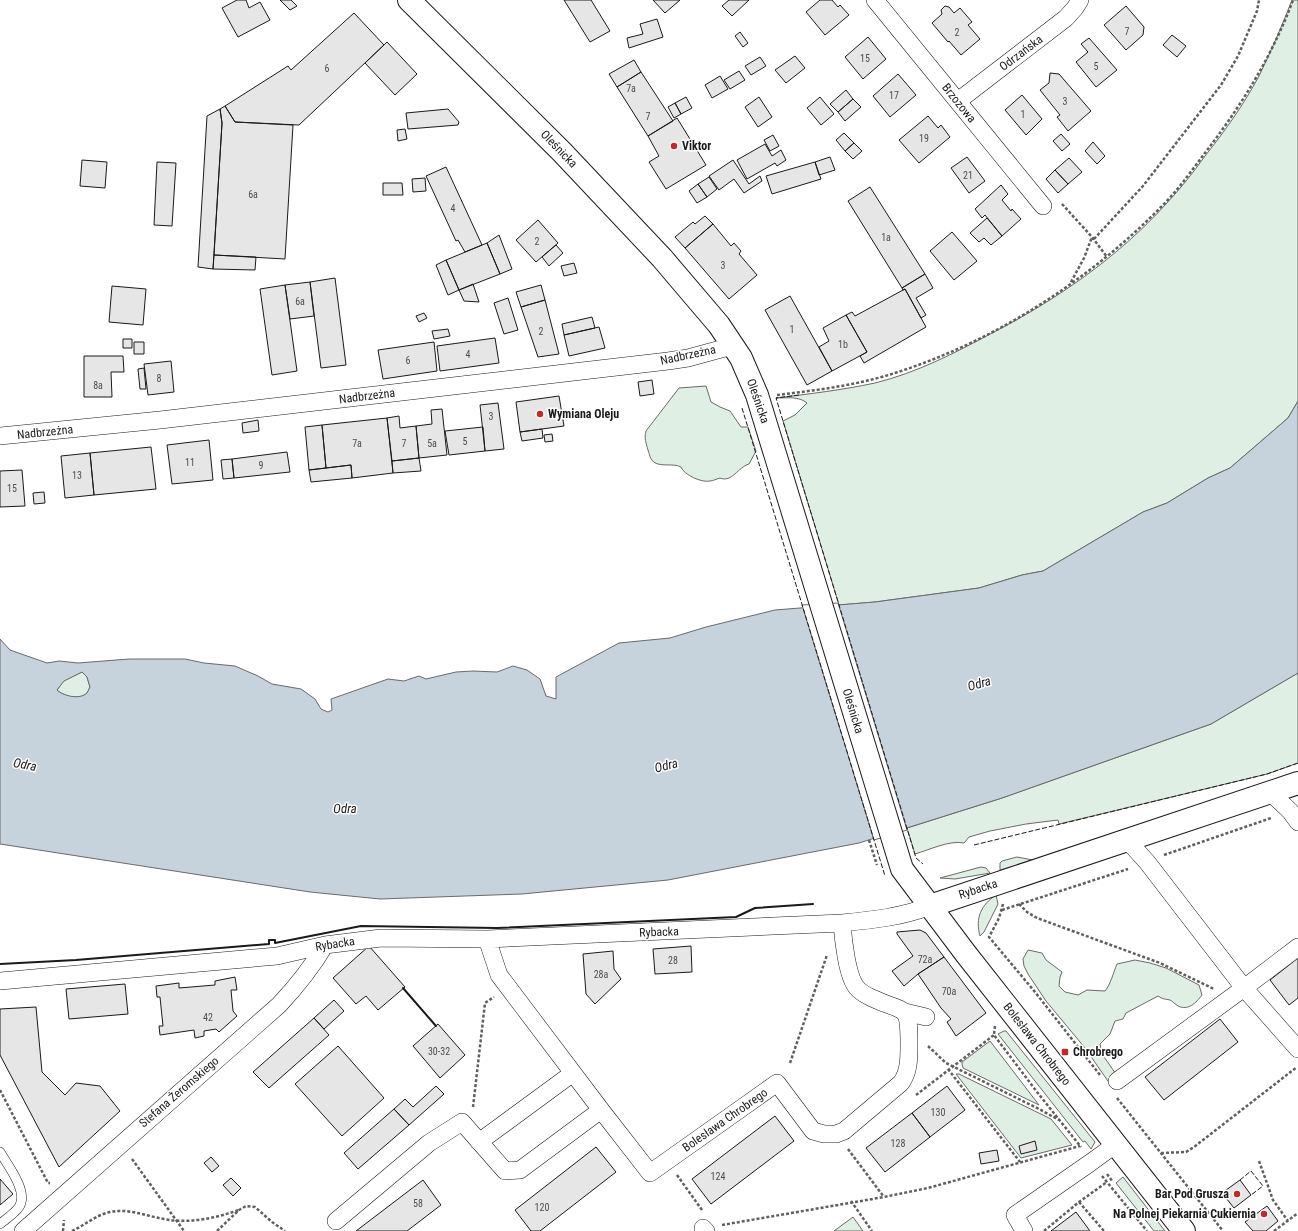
<svg xmlns="http://www.w3.org/2000/svg" width="1298" height="1231" viewBox="0 0 1298 1231" font-family="'Roboto Condensed',sans-serif">
<style>
.green{fill:#e0efe3;stroke:#6a6a6a}
.water{fill:#c6d2dc;stroke:#6a6a6a;fill-rule:evenodd}
.pier{fill:#fff;stroke:#6a6a6a}
.building{fill:#e6e6e6;stroke:#1a1a1a}
.lines{fill:none;stroke-linecap:round;stroke-linejoin:round}
.lane-casing{stroke:#1a1a1a;stroke-width:10}
.street-casing{stroke:#1a1a1a;stroke-width:18}
.secondary-casing{stroke:#1a1a1a;stroke-width:24}
.path{stroke:#5f5f5f;stroke-width:2.5;stroke-dasharray:3 2;stroke-linecap:butt}
.lane{stroke:#fff;stroke-width:9}
.street{stroke:#fff;stroke-width:17}
.secondary{stroke:#fff;stroke-width:22}
.fence{stroke:#1a1a1a;stroke-width:1;stroke-dasharray:5 2;stroke-linecap:butt}
.wall{stroke:#1a1a1a;stroke-width:2}
.poi-dot{fill:#c62828;stroke:#fff;stroke-width:1.5}
.labels{text-anchor:middle;stroke-width:3;stroke-linejoin:round;paint-order:stroke}
.number-label{font-size:10px;fill:#4d4d4d}
.street-label{font-size:12px;fill:#1a1a1a;stroke:#fff}
.poi-label{font-size:12px;font-weight:bold;fill:#1a1a1a;stroke:#fff;text-anchor:start}
.water-label{font-size:13px;font-style:italic;fill:#1a1a1a;stroke:#fff}
</style>
<rect width="100%" height="100%" fill="#fff"/>
<path class="green" d="M1292 0H1298V401L1288 418 1230 468 1208 478 1167 503 1143 512 1043 571 1022 575 979 588 875 602 839 605 783 421 795 415 807 403C799 396 786 398 776 398 809 394 842 390 875 383 916 373 955 353 992 333 1056 300 1117 258 1166 204 1180 189 1193 173 1205 156 1225 131 1244 104 1259 76 1271 51 1282 26 1292 0Z
M706 386 711 402 720 407 730 411 741 427H748L756 451 749 464C738 467 732 483 720 478 716 479 713 481 710 481 702 483 684 475 681 467 672 462 657 469 651 459 650 457 649 453 648 450 646 443 644 438 646 431L679 388Z
M82 672 87 677 90 687C89 689 88 692 87 693 80 701 63 696 57 690L63 681Z
M1298 673V763L1267 774 1059 824 1058 820 1026 824 990 831 969 837 964 843C949 840 929 850 915 854L907 828 1002 798 1211 724Z
M1017 857 1033 860 1000 870V863L1002 861Z
M981 867 986 868 990 873 955 879 940 878Z
M996 895 998 904 984 932 980 936C975 918 981 905 996 895Z
M1028 950 1042 953 1046 960 1062 972 1060 977 1059 986 1065 992 1078 995 1087 990 1105 991C1111 984 1113 973 1117 964L1135 960 1150 963 1166 968 1199 985 1202 995C1196 1003 1188 1011 1178 1006 1175 1004 1172 1001 1170 1000 1165 999 1162 999 1158 996L1126 1013 1123 1019 1115 1021 1110 1034 1100 1044 1102 1054 1118 1077 1110 1084 1085 1048 1046 1001 1028 974 1024 966 1023 959Z
M1004 1031H1006L1095 1142 1091 1149 1085 1141 1083 1142 998 1034Z
M990 1041 1039 1105 963 1068 962 1064V1062Z
M956 1074H959L1051 1119 1072 1145 1021 1158Z
M1123 1177 1165 1231H1154L1116 1183Z
M853 1217 863 1231H834Z"/>
<path class="water" d="M1298 401V673L1211 724 1002 798 859 843 668 880 522 894 380 899 310 892 0 844V639L10 650 47 663 59 661 78 663 129 659H185L204 663 235 666 258 676 272 684 301 689 315 699 321 709 328 712 332 710 331 699 388 679 404 681 419 676 426 679 456 672 473 671 497 672 513 666 527 670 540 679 546 696 556 699V677L619 643 670 638 706 627 775 610 875 602 979 588 1022 575 1043 571 1143 512 1167 503 1208 478 1230 468 1288 418ZM82 672 87 677 90 687C89 689 88 691 87 693 80 700 63 696 57 690L64 681Z"/>
<path class="pier" d="M838 603 907 830 874 840 802 605Z"/>
<path class="building" d="M237 0H246L249 8 260 2 270 20 238 37 222 8Z
M280 0H291L297 6 290 10Z
M564 0H591L610 31 590 42Z
M653 0H680L665 13Z
M729 0H749L732 16 722 6Z
M820 0H832L838 7 840 5 849 15 825 35 806 12Z
M945 6 949 7 954 13 960 8 972 22 968 25 980 39 961 55 949 41 948 42 932 23 942 14 941 10Z
M1126 6 1144 27 1143 35 1126 50 1104 25Z
M354 13 384 45 299 125 235 122 225 106 288 66 291 70Z
M657 19 663 37 629 48 627 38 643 34 640 24Z
M740 32 748 43 743 47 735 36Z
M1172 35 1186 46 1177 57 1163 45Z
M868 37 886 59 863 79 845 57Z
M1089 38 1117 70 1096 87 1076 62 1088 52 1081 44Z
M387 42 417 74 395 95 365 63Z
M795 56 805 68 786 83 775 70Z
M760 57 766 66 751 75 745 66Z
M634 60 641 72 617 87 609 74Z
M739 71 745 80 730 89 724 80Z
M641 72 673 121 648 136 617 87Z
M1050 73 1059 74 1091 111 1068 131 1057 117 1060 115 1040 90 1049 83Z
M898 74 916 95 890 117 873 96Z
M720 76 728 89 712 98 705 85Z
M846 90 853 99 838 112 830 104Z
M1022 95 1042 119 1026 135 1005 110Z
M686 97 692 108 681 114 675 103Z
M759 97 772 117 758 127 745 107Z
M820 97 834 114 821 125 807 108Z
M853 99 861 107 845 121 838 112Z
M675 103 681 114 674 118 668 107Z
M225 106 235 122 293 125 285 259 214 255 222 123 220 109Z
M220 109 222 123 213 269 198 267 207 116Z
M448 109 459 122 458 125 408 129 406 113Z
M928 116 938 128 941 125 950 137 919 163 899 140Z
M677 118 706 165 666 189 649 162 659 156 648 136Z
M405 129 407 139 398 141 397 130Z
M844 133 854 143 845 151 836 140Z
M1061 134 1070 144 1062 151 1053 141Z
M773 135 779 146 770 151 764 140Z
M1093 142 1105 156 1097 164 1085 151Z
M854 143 862 151 853 159 845 151Z
M765 144 772 156 781 150 786 160 777 166 775 163 747 179 737 160Z
M830 157 835 170 819 175 815 162Z
M967 157 985 181 969 193 951 168Z
M1069 158 1082 172 1068 184 1055 170Z
M82 160 107 162 105 188 80 186Z
M733 160 749 184 760 176 762 181 744 193 734 179 719 190 709 176Z
M157 162 176 163 172 226 154 225Z
M815 162 821 179 772 194 766 176Z
M446 167 482 245 465 252 458 240 456 241 426 176Z
M1055 170 1068 184 1058 193 1046 179Z
M709 177 717 189 707 197 698 184Z
M425 178 426 191 413 192 412 179Z
M383 183H402L403 195H383Z
M698 184 707 197 697 203 689 191Z
M1001 185 1008 194 1002 200 1011 211 1012 209 1021 219 1002 236 985 215 982 218 975 209Z
M870 187 925 274 902 288 848 201Z
M705 216 713 224 685 248 675 237 693 222 695 224Z
M987 218 1002 236 991 245 984 238 979 242 970 233Z
M538 220 558 243 536 262 516 240Z
M713 224 731 246 734 243 741 251 739 254 757 275 729 299 685 248Z
M952 232 977 261 954 280 930 251Z
M499 235 512 269 500 274 487 243Z
M487 243 500 274 459 290 446 260Z
M556 245 563 253 549 266 542 257Z
M214 255 256 257 255 270 213 269Z
M446 260 459 290 448 295 436 265Z
M574 263 577 273 564 276 561 266Z
M925 274 933 288 916 298 926 315 921 318 905 289 903 290 902 288Z
M335 278 346 365 321 368 310 282Z
M310 282 314 316 290 319 285 285Z
M473 284 479 302 464 301 459 290Z
M285 285 297 371 272 375 260 289Z
M541 285 545 300 521 307 516 292Z
M112 286 146 289 143 325 109 322Z
M905 289 926 327 864 363 860 356 867 352 846 315 852 312 855 316Z
M790 296 832 371 807 385 765 310Z
M508 298 518 330 504 334 494 303Z
M545 300 559 354 538 357 521 307Z
M424 313 427 318 419 322 416 316Z
M846 315 867 352 832 371 819 347 829 341 823 328Z
M592 317 595 328 564 335 562 324Z
M599 327 605 348 569 356 564 335Z
M448 329 450 336 434 339 432 331Z
M495 338 499 363 440 371 437 346Z
M123 339H132V348H123Z
M134 342H144V354H134Z
M434 342 437 371 383 379 378 350Z
M84 356H123L124 372H111L112 397H84Z
M171 361 174 392 148 395 144 364Z
M144 368 146 389H140L138 369Z
M652 380 654 394 640 396 638 382Z
M559 396 564 426 520 432 516 402Z
M498 403 504 449 485 451 480 405Z
M442 409 447 455 419 458 416 426 432 424 431 410Z
M399 416 400 428 416 426 419 458 392 461 387 418Z
M387 418 393 473 352 478 351 465 326 468 322 425Z
M258 420 259 431 243 433 242 423Z
M322 425 326 468 309 470 305 427Z
M483 427 485 451 449 455 445 431Z
M542 429 543 438 522 441 520 432Z
M552 434 553 441 545 442 544 435Z
M209 440 213 480 172 484 167 445Z
M151 447 156 489 94 495 90 453Z
M287 452 290 472 234 478 232 459Z
M90 453 94 495 65 498 61 456Z
M419 458 421 471 393 473 392 461Z
M232 459 234 478 223 479 221 460Z
M351 465 352 478 311 482 309 470Z
M22 470 25 506 0 507V471Z
M44 492 45 503 34 504 33 493Z
M920 930 926 933 944 957 918 974 904 986 892 971 913 956 897 934V932Z
M369 946 405 987 378 1010 366 996 356 1004 333 978Z
M691 946 692 972 655 974 653 949Z
M613 951 614 969 621 979 595 1004 586 994 583 954Z
M944 957 986 1013 956 1036 947 1022 951 1019 941 1008 918 974Z
M1298 958V998L1289 1005 1270 980Z
M235 977 237 990H231L233 1011 237 1016 219 1032 216 1029 204 1031V1036L195 1038 194 1030 160 1035 159 1026H163L160 997H157L156 986 179 983V988L215 985V981Z
M125 984 128 1014 69 1019 66 989Z
M334 1000 344 1011 324 1029 314 1018Z
M36 1007 42 1072 65 1095 76 1083 100 1086 120 1111 59 1167 0 1055V1009Z
M314 1018 329 1035 269 1088 253 1072Z
M1220 1019 1238 1042 1164 1100 1145 1077Z
M438 1024 465 1055 440 1078 413 1046Z
M338 1046 384 1098 342 1136 295 1084Z
M436 1086 444 1094 409 1125 394 1109 405 1099 413 1107Z
M947 1086 965 1110 930 1137 912 1113Z
M394 1109 409 1125 358 1169 344 1153Z
M912 1113 930 1137 885 1172 866 1148Z
M775 1116 794 1141 711 1204 692 1179Z
M1035 1141 1037 1150 1021 1154 1019 1146Z
M596 1147 616 1172 540 1231H531L515 1210Z
M997 1150 999 1161 981 1164 979 1153Z
M211 1157 219 1166 212 1172 204 1163Z
M231 1178 241 1188 233 1196 223 1185Z
M0 1179 13 1194 0 1205Z
M423 1180 441 1205 407 1231H356Z
M1240 1180 1251 1195 1234 1208 1222 1193Z
M1267 1206 1278 1221 1266 1231H1253L1245 1222Z
M1076 1212 1090 1231H1051Z"/>
<g class="lines">
<g class="lane-casing">
<path id="lane" d="M0 1152C8 1166 29 1192 19 1207 15 1213 6 1219 0 1224"/>
</g>
<g class="street-casing">
<path id="street" d="M875 0 1043 206
M958 101 1066 18 1075 8 1080 0
M0 436 160 420 668 361 688 358 732 346
M1271 793 1290 811 1298 822
M1127 840 1147 862 1244 988 1298 1049
M487 939 499 975 601 1110 650 1173 777 1083 813 1131 824 1134H836L844 1131 901 1083C909 1072 909 1059 909 1045 909 1002 906 1014 872 998 866 995 861 993 857 988 847 977 843 938 842 923
M0 981 277 956 325 945 381 938 487 939 842 923C872 920 902 917 930 906
M905 1012 926 1017
M1117 1081 1244 988 1298 947
M479 1142 573 1073
M336 1221 429 1143 462 1122 505 1171 520 1170 601 1110
M703 1228 706 1231
M23 1231 279 1005C296 987 312 967 325 945
M1024 1231 1015 1215 1090 1163 1116 1144"/>
</g>
<g class="secondary-casing">
<path id="secondary" d="M409 0 562 152 662 258 719 325 741 358 757 395 902 869 966 954 1184 1231
M930 906 1298 783"/>
</g>
<path class="path" d="M1062 204 1092 237 1107 257
M1094 239 1143 186 1221 85 1238 56 1257 11 1259 0
M1071 282 1084 258 1092 237
M777 395C818 390 859 385 898 372 997 340 1091 279 1163 205 1180 188 1194 167 1208 149 1243 103 1273 54 1293 0
M869 840 877 865
M1164 855 1271 818
M1003 904 999 918 989 937 1035 992 1100 1075
M1019 904 1027 912 1037 918 1160 963 1214 989
M1002 910 1128 869
M995 1026 994 1035 1037 1092 1081 1147
M928 1046 946 1063 1039 1109 1059 1120
M790 1063 827 955
M948 1069 1020 1162
M0 1090 48 1183H50
M916 1095 994 1035
M1117 1098 1223 1231
M473 1107 485 1003 494 997
M848 1149 884 1197
M1161 1153 1186 1152 1194 1147 1297 1067
M132 1159 184 1231
M1259 1161 1273 1200 1288 1221
M1107 1174 1113 1182
M677 1175 702 1210
M1102 1176 1147 1231
M851 1201 872 1231
M1079 1202 1104 1231
M722 1225 884 1197 928 1188 1080 1146
M63 1231 64 1220
M72 1231C85 1225 96 1215 110 1212 128 1208 146 1216 164 1219 190 1224 215 1218 239 1210
M217 1231 239 1210 246 1206 255 1207 272 1222 285 1231
M1044 1231 1079 1202 1107 1182
M1274 1231 1298 1213"/>
<use href="#lane" class="lane"/>
<use href="#street" class="street"/>
<use href="#secondary" class="secondary"/>
<path class="fence" d="M799 395 776 398 916 858 923 864
M742 408 885 876
M974 845 1267 774 1298 763
M1240 1180 1251 1171 1263 1186 1251 1195"/>
<path class="wall" d="M0 964 76 960 269 944V940H275V943L361 926 497 928 736 917 755 908 813 904
M403 988 436 1026"/>
</g>
<g class="poi-dot">
<circle cx="674" cy="146" r="4"/>
<circle cx="540" cy="414" r="4"/>
<rect x="1061" y="1048" width="8" height="8" rx="2"/>
<circle cx="1237" cy="1194" r="4"/>
<circle cx="1264" cy="1214" r="4"/>
</g>
<g class="labels">
<g class="number-label">
<text x="1127" y="35">7</text>
<text x="957" y="36">2</text>
<text x="865" y="62">15</text>
<text x="1096" y="70">5</text>
<text x="327" y="72">6</text>
<text x="631" y="92">7a</text>
<text x="894" y="99">17</text>
<text x="1065" y="105">3</text>
<text x="1023" y="118">1</text>
<text x="648" y="120">7</text>
<text x="924" y="142">19</text>
<text x="968" y="179">21</text>
<text x="253" y="198">6a</text>
<text x="453" y="212">4</text>
<text x="886" y="241">1a</text>
<text x="537" y="245">2</text>
<text x="723" y="269">3</text>
<text x="300" y="305">6a</text>
<text x="792" y="333">1</text>
<text x="541" y="335">2</text>
<text x="843" y="348">1b</text>
<text x="468" y="358">4</text>
<text x="408" y="364">6</text>
<text x="159" y="382">8</text>
<text x="98" y="389">8a</text>
<text x="491" y="420">3</text>
<text x="465" y="445">5</text>
<text x="357" y="447">7a</text>
<text x="404" y="447">7</text>
<text x="432" y="447">5a</text>
<text x="190" y="466">11</text>
<text x="261" y="469">9</text>
<text x="77" y="479">13</text>
<text x="12" y="492">15</text>
<text x="925" y="963">72a</text>
<text x="673" y="964">28</text>
<text x="601" y="978">28a</text>
<text x="949" y="995">70a</text>
<text x="208" y="1021">42</text>
<text x="439" y="1055">30-32</text>
<text x="938" y="1116">130</text>
<text x="898" y="1147">128</text>
<text x="718" y="1180">124</text>
<text x="418" y="1207">58</text>
<text x="542" y="1211">120</text>
</g>
<g class="street-label">
<text transform="translate(1021 53) rotate(-37)" y="4">Odrzańska</text>
<text transform="translate(959 103) rotate(51)" y="4">Brzozowa</text>
<text transform="translate(559 149) rotate(46)" y="4">Oleśnicka</text>
<text transform="translate(688 355) rotate(-12)" y="4">Nadbrzeżna</text>
<text transform="translate(367 396) rotate(-7)" y="4">Nadbrzeżna</text>
<text transform="translate(758 401) rotate(71)" y="4">Oleśnicka</text>
<text transform="translate(45 432) rotate(-6)" y="4">Nadbrzeżna</text>
<text transform="translate(853 711) rotate(73)" y="4">Oleśnicka</text>
<text transform="translate(978 889) rotate(-18)" y="4">Rybacka</text>
<text transform="translate(659 932) rotate(-2)" y="4">Rybacka</text>
<text transform="translate(335 944) rotate(-9)" y="4">Rybacka</text>
<text transform="translate(1037 1044) rotate(52)" y="4">Bolesława Chrobrego</text>
<text transform="translate(179 1092) rotate(-41)" y="4">Stefana Żeromskiego</text>
<text transform="translate(725 1120) rotate(-35)" y="4">Bolesława Chrobrego</text>
</g>
<g class="poi-label">
<text x="682" y="150">Viktor</text>
<text x="548" y="418">Wymiana Oleju</text>
<text x="1073" y="1056">Chrobrego</text>
<text x="1229" y="1198" text-anchor="end">Bar Pod Grusza</text>
<text x="1256" y="1218" text-anchor="end">Na Polnej Piekarnia Cukiernia</text>
</g>
<g class="water-label">
<text transform="translate(979 683) rotate(-16)" y="5">Odra</text>
<text transform="translate(25 764) rotate(11)" y="5">Odra</text>
<text transform="translate(666 765) rotate(-14)" y="5">Odra</text>
<text transform="translate(345 808) rotate(-1)" y="5">Odra</text>
</g>
</g>
</svg>
